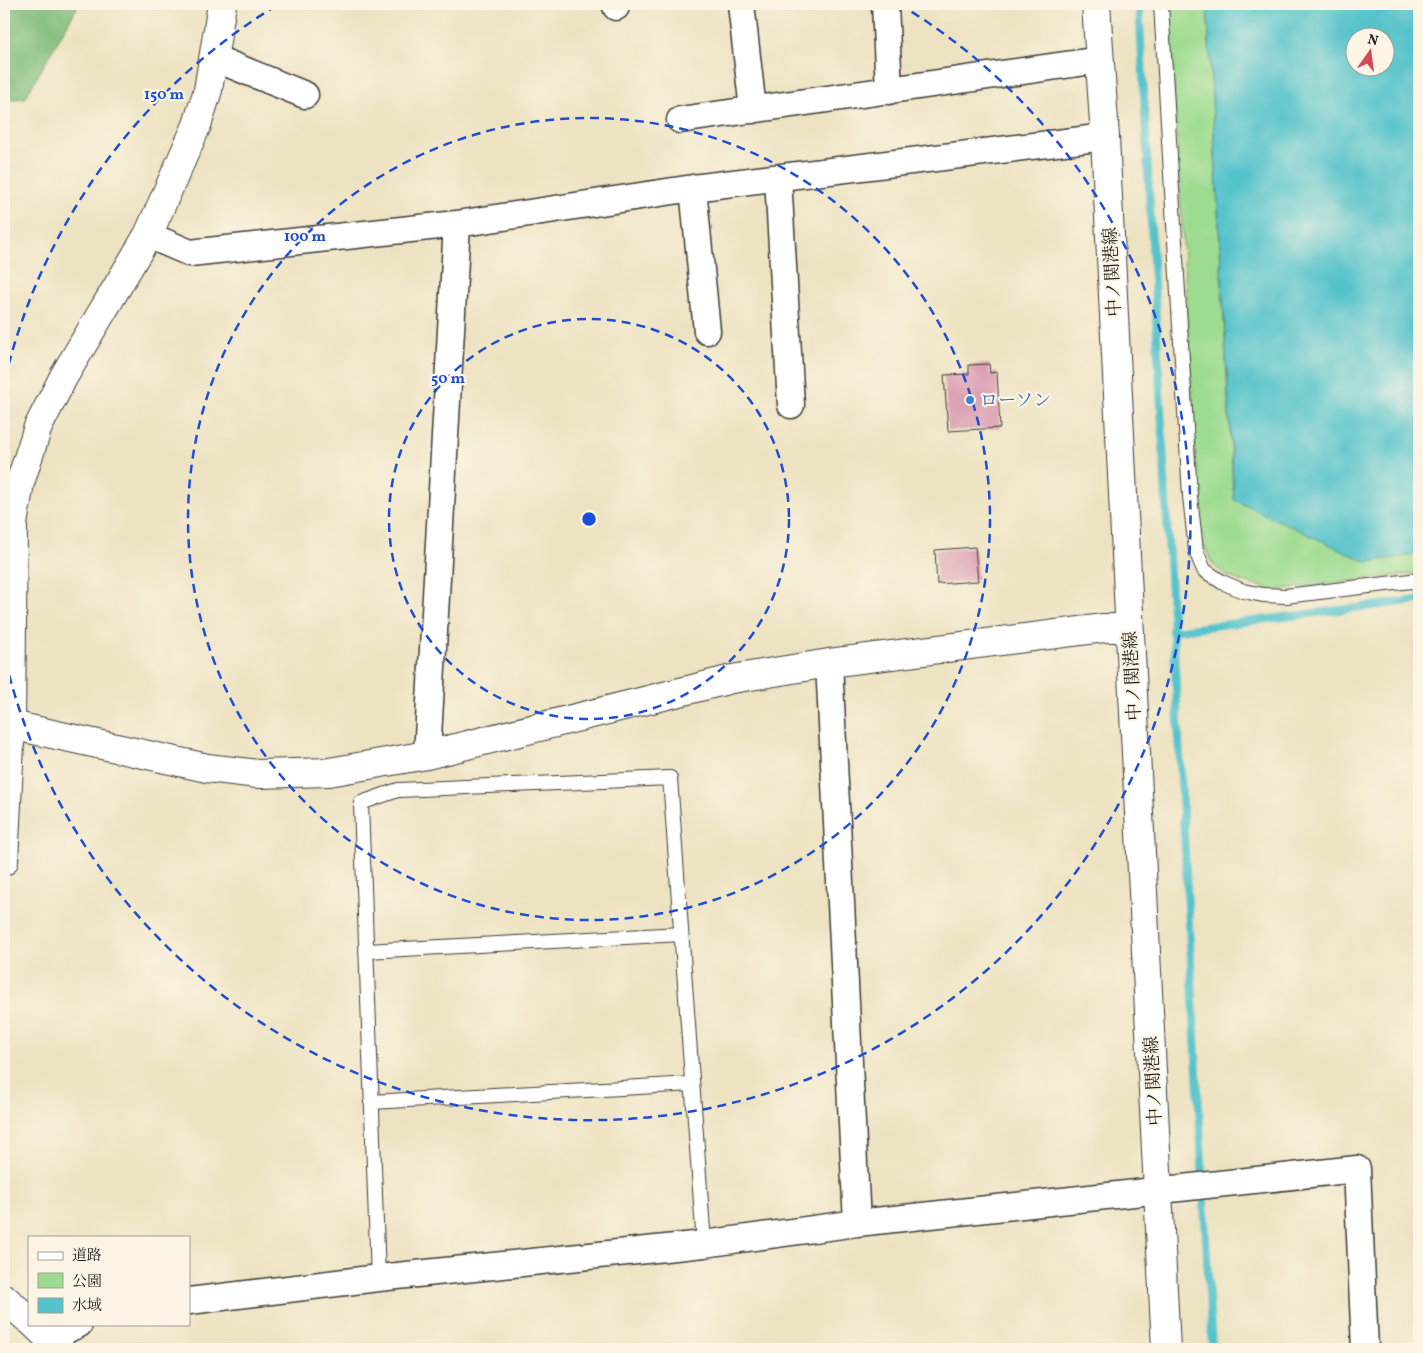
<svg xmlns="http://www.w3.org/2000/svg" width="1423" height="1353" viewBox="0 0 1423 1353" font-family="Vollkorn,'Noto Serif JP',serif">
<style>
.green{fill:#9ddb90;stroke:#5c7c56}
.forest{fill:#7ebb7a;stroke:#4d6c4b}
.water{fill:#55c3cb;stroke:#387074;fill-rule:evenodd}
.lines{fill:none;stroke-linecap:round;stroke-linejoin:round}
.stream{stroke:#55c3cb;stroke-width:8}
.building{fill:#d895ac}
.lane-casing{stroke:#3b3a35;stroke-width:16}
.street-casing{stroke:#3b3a35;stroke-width:29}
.secondary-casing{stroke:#3b3a35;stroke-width:30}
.lane{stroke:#fff;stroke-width:14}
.street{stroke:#fff;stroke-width:26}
.secondary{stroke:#fff;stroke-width:28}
.ring{fill:none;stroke:#1d4ed8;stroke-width:2.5;stroke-dasharray:9 6}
.shop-dot{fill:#3f7fe0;stroke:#fcf5e5;stroke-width:2}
.labels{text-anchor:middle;stroke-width:4.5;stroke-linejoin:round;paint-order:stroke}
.street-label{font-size:18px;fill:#1c1c1c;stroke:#fcf5e5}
.shop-label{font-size:18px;fill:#366cbe;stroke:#fcf5e5;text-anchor:start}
.centre{fill:#1d4ed8;stroke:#fcf5e5;stroke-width:2.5}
.ring-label{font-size:15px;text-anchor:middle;font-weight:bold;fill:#1d4ed8;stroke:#fcf5e5;stroke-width:4.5;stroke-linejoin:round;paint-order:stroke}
</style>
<rect width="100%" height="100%" fill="#fcf5e5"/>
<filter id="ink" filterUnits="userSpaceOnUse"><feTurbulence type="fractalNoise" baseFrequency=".02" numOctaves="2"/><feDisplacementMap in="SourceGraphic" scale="10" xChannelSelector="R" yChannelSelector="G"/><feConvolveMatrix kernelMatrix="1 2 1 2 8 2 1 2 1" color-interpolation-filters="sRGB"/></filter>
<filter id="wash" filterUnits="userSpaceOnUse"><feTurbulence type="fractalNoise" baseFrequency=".0096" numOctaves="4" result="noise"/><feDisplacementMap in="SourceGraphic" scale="20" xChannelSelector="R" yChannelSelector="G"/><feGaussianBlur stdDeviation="1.12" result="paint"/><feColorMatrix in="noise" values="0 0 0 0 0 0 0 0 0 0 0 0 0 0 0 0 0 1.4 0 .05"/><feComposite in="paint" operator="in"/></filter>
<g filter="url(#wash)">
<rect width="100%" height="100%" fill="#ede2c1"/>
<path class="green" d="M1169 4H1207L1233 492 1367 562 1419 554V573L1276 590 1250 584 1227 576 1212 564 1204 545 1199 514Z"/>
<path class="forest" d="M4 4H79L25 98 4 100Z"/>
<path class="water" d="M1207 4H1419V554L1367 562 1234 500ZM1356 38H1386V68H1356Z"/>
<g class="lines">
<path class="stream" d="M1139 4 1212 1349
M1172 631 1419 600"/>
</g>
<g id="blocks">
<path class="building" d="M989 364 990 373 997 372 1000 428 948 431 944 375 969 374V365Z
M975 547 978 581 937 584 935 550Z"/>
</g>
</g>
<g filter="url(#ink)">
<use href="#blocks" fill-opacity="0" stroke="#3b3a35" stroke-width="1"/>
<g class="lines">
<g class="lane-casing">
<path id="lane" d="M1161 4 1190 496 1196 551 1204 570 1222 582 1243 591 1263 595 1286 596 1419 580
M366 951 681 934
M371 1102 692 1084
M378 1278 361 803 398 790 670 778 704 1244"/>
</g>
<g class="street-casing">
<path id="street" d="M615 4 616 7
M741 4 753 110
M885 4 889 91
M214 58 305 95
M680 120 1100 60
M778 178 791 405
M693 188 707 331
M148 235 190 253 457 224 693 188 1105 137
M829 663 857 1223
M427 755 457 224
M189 1301 378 1278 704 1244 857 1223 1357 1169 1365 1349
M51 1339 70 1328 79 1324"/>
</g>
<g class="secondary-casing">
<path id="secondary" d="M1096 4 1105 137 1166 1349
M11 725 207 768 258 774 329 772 427 755 732 679 829 663 1104 628H1129
M4 861 11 725 13 524 20 483 38 427 64 376 148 235 197 125 208 90 222 4
M4 1298 29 1320
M34 1324 60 1349"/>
</g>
<use href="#lane" class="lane"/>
<use href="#street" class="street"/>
<use href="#secondary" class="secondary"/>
</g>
</g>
<g class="ring">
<circle cx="589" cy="519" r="200"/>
<circle cx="589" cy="519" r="401"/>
<path d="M5 379A601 601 0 0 1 279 4M899 4A601 601 0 1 1 5 659"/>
</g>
<circle class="shop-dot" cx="970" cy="400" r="5"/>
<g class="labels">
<g class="street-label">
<text transform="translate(1112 272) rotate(-93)" y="6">中ノ関港線</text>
<text transform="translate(1132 676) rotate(-93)" y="6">中ノ関港線</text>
<text transform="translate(1153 1081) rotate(-93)" y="6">中ノ関港線</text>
</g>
<g class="shop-label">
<text x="980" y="406">ローソン</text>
</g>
</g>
<circle cx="589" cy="519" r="8" class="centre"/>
<g class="ring-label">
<text x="164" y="99">150 m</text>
<text x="305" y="241">100 m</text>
<text x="448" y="383">50 m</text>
</g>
<rect width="1423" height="1353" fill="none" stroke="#fcf5e5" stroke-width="20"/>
<rect x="28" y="1236" width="162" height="90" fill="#fcf5e5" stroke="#a29e95"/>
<rect x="38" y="1252" width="25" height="8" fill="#ffffff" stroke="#a29e95"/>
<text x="72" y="1260" font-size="15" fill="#1c1c1c">道路</text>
<rect x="38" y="1273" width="25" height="15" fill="#9ddb90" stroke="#a29e95"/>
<text x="72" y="1286" font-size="15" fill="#1c1c1c">公園</text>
<rect x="38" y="1298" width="25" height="15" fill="#55c3cb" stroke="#a29e95"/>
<text x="72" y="1310" font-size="15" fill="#1c1c1c">水域</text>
<g transform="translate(1370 52) rotate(14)"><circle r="24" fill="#fcf5e5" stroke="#a29e95"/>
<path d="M0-4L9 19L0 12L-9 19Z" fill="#d1495b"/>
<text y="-8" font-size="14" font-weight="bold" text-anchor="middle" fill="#1c1c1c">N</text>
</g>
</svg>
